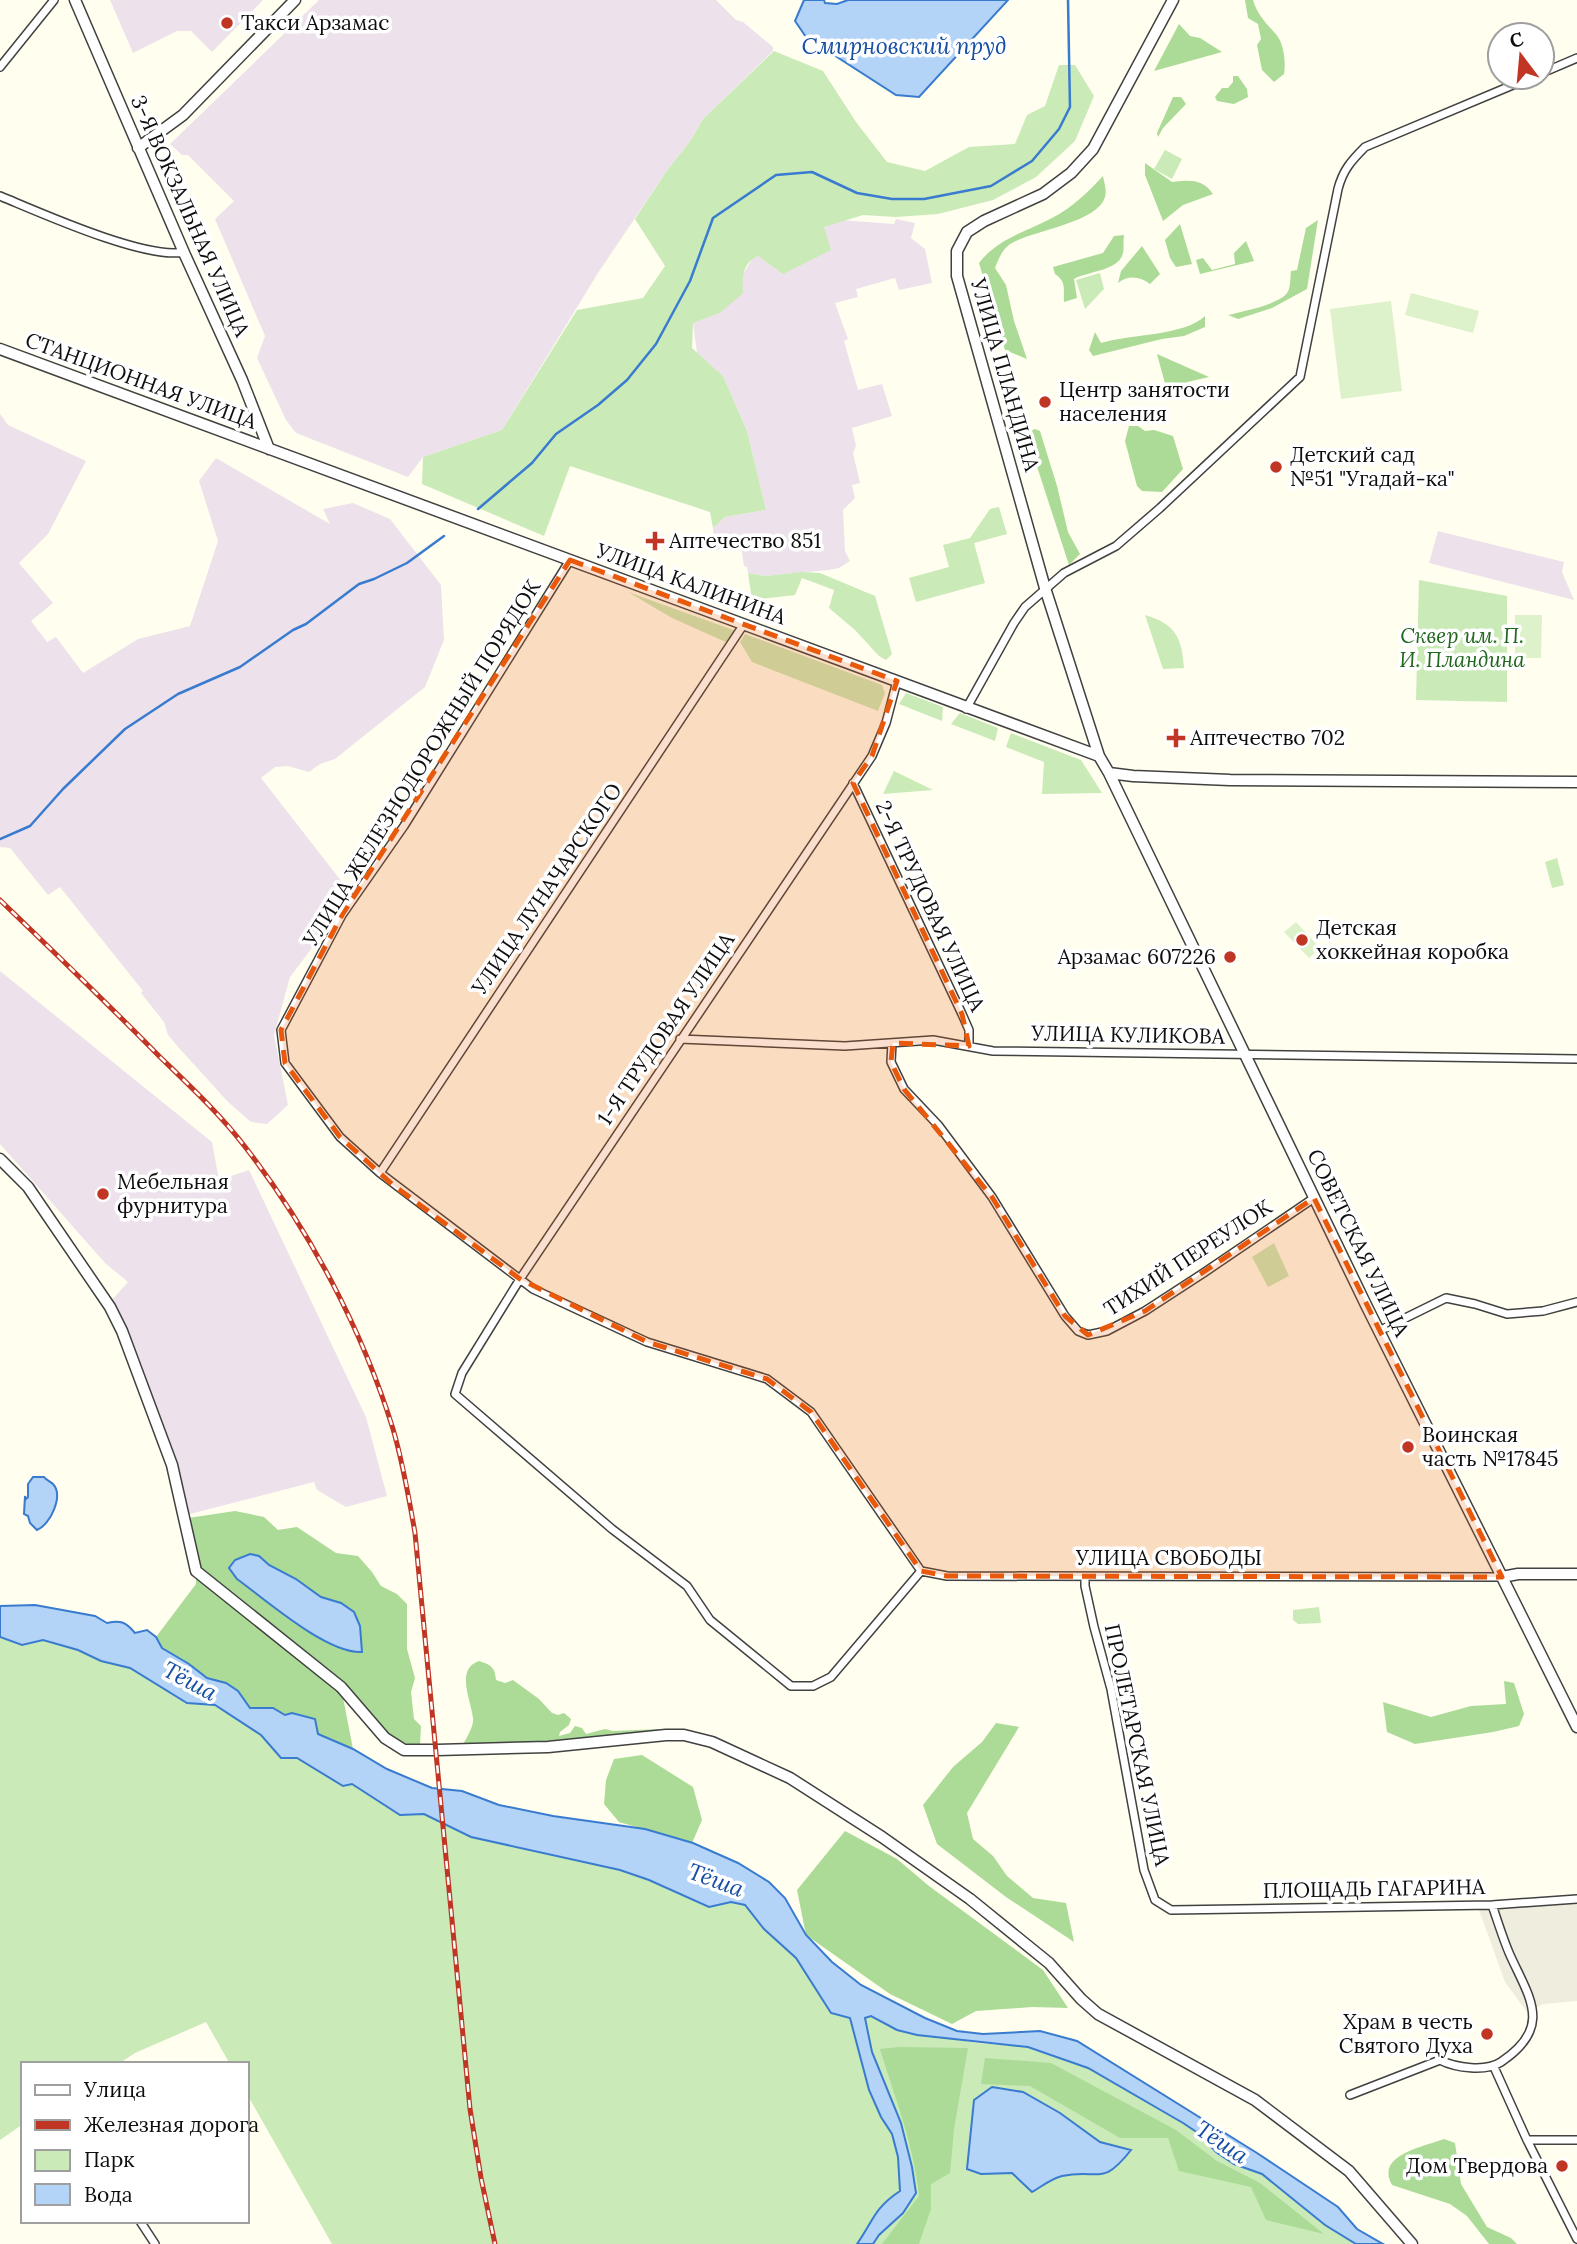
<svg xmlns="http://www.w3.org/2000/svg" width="1577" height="2244" viewBox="0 0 1577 2244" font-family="Lora,serif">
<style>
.industrial{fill:#ede2ec}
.green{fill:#caeab8}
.forest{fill:#abdb97;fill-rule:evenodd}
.pitch{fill:#ddf1ca}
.plaza{fill:#efedde}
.water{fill:#b3d3f7;stroke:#397bcf;stroke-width:2}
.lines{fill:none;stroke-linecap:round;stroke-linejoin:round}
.stream{stroke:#397bcf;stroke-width:2.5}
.minor-casing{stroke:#414141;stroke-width:10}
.tertiary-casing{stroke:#414141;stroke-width:13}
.minor{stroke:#fff;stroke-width:7}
.tertiary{stroke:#fff;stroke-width:10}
.rail-casing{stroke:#c03524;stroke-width:5}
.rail{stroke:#fff;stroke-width:2.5;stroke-dasharray:8;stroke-linecap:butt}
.marked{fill:#e8590c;fill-opacity:0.2;stroke:#e8590c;stroke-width:5;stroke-dasharray:14 9;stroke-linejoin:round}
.poi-dot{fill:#c03524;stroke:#fff;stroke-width:2.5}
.labels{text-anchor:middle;stroke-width:7;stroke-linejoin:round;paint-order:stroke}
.poi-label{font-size:21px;fill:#0e0e0e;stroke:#fff;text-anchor:start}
.street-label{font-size:21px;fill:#0e0e0e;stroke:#fff}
.park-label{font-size:21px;font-style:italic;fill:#21671d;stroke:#fff}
.water-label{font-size:23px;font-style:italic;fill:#154ea2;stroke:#fff}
</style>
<rect width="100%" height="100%" fill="#fffeef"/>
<path class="industrial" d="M110 0H263L212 52 191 31H177L133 53Z
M319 0H716L736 20 743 22 773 47V51L703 119 691 140 666 172 598 273 502 430 423 457 408 477 296 433 286 420 257 358 265 336 215 219 234 201 188 155H182L170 144Z
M896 219 915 223 911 238 925 249 932 283 899 290 895 278 856 289 858 297 835 303 848 339 844 341 858 390 882 384 892 416 852 428 856 446 853 453 860 483 852 485 855 498 843 510 845 551 850 561 839 568 829 570 766 576 748 573 747 567 744 566 741 546 714 550 713 528 725 517 766 510 747 431 723 376 697 353 693 323 720 313 752 259 758 256 783 274 824 227 841 220 894 224Z
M0 414 8 425 86 461 48 534 19 563 53 603 31 621 47 642 56 637 83 673 138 639 190 626 218 541 199 481 216 458 330 524 323 509 353 503 390 519 441 585 444 640 425 687 335 759 320 764 309 772 288 766 275 767 261 778 342 882 340 911 290 977 274 1035 288 1105 267 1124 251 1122 228 1102 179 1048 168 1035 164 1022 141 993 143 991 60 887 48 895 10 848 0 847Z
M1438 531 1564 562 1562 572 1574 600 1429 563Z
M0 971 212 1142 219 1180 249 1170 366 1417 387 1496 346 1507 317 1490 314 1482 186 1515 111 1301 128 1282 105 1263 0 1144Z"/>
<path class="green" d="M774 51 823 71 856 122 887 162 925 171 969 147 1015 144 1027 115 1045 106 1059 65H1075L1094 96 1075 141 1036 177 993 200 938 214 896 217 863 215 824 227 831 250 783 274 758 256C742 263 742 278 743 293L720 313 693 323 692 348 723 376 747 431 766 510 725 517 713 528 710 512 570 466 544 536 422 484 423 457 502 430 577 310 643 298 665 266 635 219 666 172 691 140 703 119Z
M1165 150 1182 159 1172 179 1154 169Z
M1100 273 1104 289 1085 309 1076 280Z
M999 507 1007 534 974 543 985 583 916 602 909 578 949 567 943 545 970 538 990 509Z
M802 572 820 573 875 596 892 654 886 660 879 656 855 630 829 608 834 590 802 578 795 595 752 600 748 573 766 576Z
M1419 580 1507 596V702L1416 700Z
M628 592 736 631 728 643 672 618Z
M1145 615C1175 624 1182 637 1184 668L1163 669Z
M745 634 882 685 885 693 878 711 752 662 740 642Z
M906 693 943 707 942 721 899 704Z
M960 713 998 728 995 741 951 724Z
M1011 733 1081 760 1102 793 1042 794 1044 762 1006 747Z
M894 771 933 790 883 794Z
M1557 858 1564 885 1552 888 1545 862Z
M1274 1243 1289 1276 1268 1287 1252 1257Z
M1319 1607 1321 1623 1298 1624 1293 1620V1610Z
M0 1637 22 1645 43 1640 78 1650 101 1661 130 1668 187 1703 215 1705 261 1735 281 1758H297L352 1784 400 1815 424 1814 471 1837 620 1870 649 1880 709 1907 731 1902 745 1905 764 1929 796 1958 831 2013 850 2018 869 2090 881 2117 892 2134 898 2157 900 2191C874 2207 874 2221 857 2244H332L247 2094V2064H230L206 2022 135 2053 118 2064H23V2124L0 2140Z
M871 2016 897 2030 977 2043 1028 2047 1088 2068 1183 2123 1198 2133 1216 2152 1234 2164 1262 2174 1325 2225 1356 2244H873L879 2235 903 2213 901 2123 872 2052 864 2017Z"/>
<path class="forest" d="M1245 0H1253C1257 14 1265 22 1274 32 1284 41 1286 62 1284 74L1274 82 1262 70 1257 45 1261 39 1258 24 1248 18Z
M1179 24 1190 36 1200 38 1222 52 1154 71Z
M1233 76H1238L1247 89 1248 97 1234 104 1217 101 1215 97 1222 88H1228L1233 82Z
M1173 97H1181L1186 104 1163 128 1158 137 1157 133Z
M1145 163 1172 182C1188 180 1203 178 1213 194L1183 205 1163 221 1145 175Z
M1103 176C1104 182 1107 191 1105 197 1097 224 1030 230 1009 245 1002 250 998 260 995 268L1006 285 1014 321 1027 359 1005 350 979 263C998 238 1026 232 1052 218 1072 208 1088 192 1103 176Z
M1318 220 1307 289 1272 308 1238 319 1228 315C1241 312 1280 304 1287 293 1291 288 1290 278 1291 271L1297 270 1306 228Z
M1180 224 1192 264 1176 267 1170 258 1165 240Z
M1124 235C1123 241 1124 248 1123 253 1119 271 1088 271 1074 279L1077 298 1064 302C1063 289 1067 282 1055 274L1053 267 1103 253 1114 236Z
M1246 241 1254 261 1200 274 1196 260 1203 258 1212 270 1235 264 1234 253Z
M1142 246 1160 274 1150 284C1140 276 1128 275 1118 283L1121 271Z
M1205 316V327L1184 336 1162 339 1093 356 1089 350 1095 332 1101 343C1130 334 1184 336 1205 316Z
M1157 354 1209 377 1166 387Z
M1129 426H1138L1145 431 1154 430 1173 436 1183 469 1162 492 1142 491 1137 486 1125 441Z
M1035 429 1040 431 1057 486 1068 532 1080 554 1069 565 1031 448 1028 432Z
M235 1511 264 1517 278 1530 297 1527 336 1553 358 1556 372 1572 381 1586 397 1594 407 1604V1649L415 1678 411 1692 414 1719 421 1726 420 1745 414 1747 392 1737 201 1571 197 1563 188 1518ZM259 1556 270 1565 322 1597 341 1603 360 1626 362 1651 339 1648 294 1622 259 1595Z
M196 1571 341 1687 353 1749 318 1734 273 1708H250L238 1691 226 1683 207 1678 189 1664 162 1647 156 1637 196 1584Z
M479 1661C491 1665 495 1667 496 1680L505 1683 513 1680 539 1699 552 1713 558 1715 564 1713 571 1719 569 1725 560 1732 559 1736 570 1733 575 1726 582 1728 586 1734 605 1729 613 1731 661 1729 664 1730 663 1732C597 1736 530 1744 463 1745 467 1736 474 1727 473 1718 471 1700 455 1669 479 1661Z
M1504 1681 1514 1683 1524 1714 1519 1726 1493 1732 1415 1744 1387 1732 1383 1702 1431 1717 1471 1706 1506 1704Z
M996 1723 1019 1727 967 1813 973 1839 993 1856 1007 1876 1033 1898 1066 1903 1074 1942 1006 1897 937 1844 923 1805 953 1767 982 1742Z
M642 1755 693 1787 702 1820 692 1843 619 1822 604 1804 606 1780 614 1759Z
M845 1831 897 1859 929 1886 1043 1970 1068 2008 1032 2007 976 2011 952 2024 890 1994 806 1935 797 1890Z
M899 2047 968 2048 954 2129 950 2173 931 2184V2209L919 2244H882L919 2196C914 2145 895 2098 880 2049Z
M985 2058 1051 2063 1176 2130 1217 2161 1260 2183 1324 2234 1266 2220 1251 2187 1179 2171 1168 2138H1120L1030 2086 981 2084Z
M1444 2139 1455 2143 1461 2184 1487 2227 1511 2238 1517 2244H1489L1467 2216 1450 2204 1392 2185C1375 2155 1423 2147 1444 2139Z"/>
<path class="pitch" d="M1411 293 1479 311 1473 333 1405 315Z
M1391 301 1402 391 1341 399 1330 309Z
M1515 615H1542L1541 658H1515Z
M1296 922 1320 948 1309 958 1284 932Z"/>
<path class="plaza" d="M1577 1902V2001L1543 2004 1527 2012 1505 1982 1479 1910Z"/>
<path class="water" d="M804 0H824L825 3 837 4 848 0H1008L919 97 896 95 806 37 795 21Z
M33 1477H44C46 1480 50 1481 53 1484 64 1496 50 1525 37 1530L30 1523 28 1516 24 1514 25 1496 26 1499 28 1497V1484Z
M250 1554 259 1556 269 1565 296 1579 321 1597 341 1603 354 1612 360 1626 362 1652C327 1654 266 1600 237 1579L229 1568 235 1560Z
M35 1605 95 1616 107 1623C121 1620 126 1622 135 1633L147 1630 156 1637 162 1648 189 1664 207 1678 226 1683 238 1691 250 1708H273L285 1715 292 1713 315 1719 318 1734 353 1749 387 1769 432 1788 462 1791 499 1805 553 1816 645 1829 693 1843 738 1863 769 1882 785 1898 806 1935 832 1962 861 1985 925 2018 957 2031 983 2034 1040 2031 1077 2041 1257 2153 1338 2207 1357 2229 1383 2244H1356L1325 2225 1262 2174 1234 2164 1216 2152 1198 2133 1183 2123 1088 2068 1028 2047 917 2035 897 2030 871 2016 865 2018 872 2052 901 2123 912 2167 916 2193 903 2213 879 2235 873 2244H857C874 2220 873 2209 900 2191L898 2157 892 2134 881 2117 869 2090 850 2018 831 2013 796 1958 764 1929 745 1905 731 1902 709 1907 649 1880 620 1870 471 1837 424 1814 400 1815 352 1784 343 1786 297 1758H281L261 1735 215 1705 187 1703 130 1668 101 1661 78 1650 43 1640 22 1645 0 1637V1606Z
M992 2087 1023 2092 1060 2113 1100 2142 1131 2150C1101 2188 1100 2168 1062 2176 1052 2178 1041 2187 1032 2192L1012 2173 981 2174 967 2169 974 2100Z"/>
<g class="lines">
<path class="stream" d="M478 509 532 463 556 434 598 405 627 380 656 344 690 281 713 218 776 175 812 172 857 193 892 199H924L991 186 1032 161 1059 129 1070 107 1068 0
M0 839 30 826 63 789 125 729 178 694 240 667 293 630 306 624 359 584 374 579 407 563 444 536"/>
<g class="minor-casing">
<path id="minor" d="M0 67 54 0
M1542 73 1577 58
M0 196C39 212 145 260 184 252
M570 560 404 826 342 915 281 1030 285 1063 340 1137 380 1173 533 1289 647 1342 767 1379 811 1412 921 1571
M897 681 886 723 872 756 520 1279 462 1373 455 1394 612 1529 687 1586 710 1620 791 1686H813L831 1677 921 1571
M966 709 1014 623 1025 607 1064 573 1116 546 1160 508 1300 377 1338 189C1343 170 1351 161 1365 147L1532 77
M853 783 962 1014 969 1030V1046
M680 1039 845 1046 933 1040 993 1051 1577 1059
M892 1043 891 1062 904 1089 939 1126 992 1197 1065 1316 1078 1331 1088 1335 1107 1331 1145 1311 1205 1272 1314 1198
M380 1173 744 624
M1379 1331 1446 1298 1475 1304 1507 1314 1543 1311 1577 1302
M921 1571 947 1576 1502 1577
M1085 1577V1586L1094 1627 1111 1689 1144 1870 1155 1900 1171 1910 1492 1905 1577 1899
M1494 2067 1527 2140 1577 2239
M1350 2095 1440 2060C1456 2068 1486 2072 1501 2062 1553 2027 1530 1999 1510 1955 1503 1939 1498 1922 1492 1905
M1527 2140H1577
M140 2221 155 2244"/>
</g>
<g class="tertiary-casing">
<path id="tertiary" d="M75 0 185 255 242 380 269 449
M1173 0 1093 149 1071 173 1043 194 984 221 967 232 957 251V276L1045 588 1099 756 1109 773 1367 1307 1577 1727
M138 148 183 115 295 0
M0 349 1099 756
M1109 773 1133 776 1230 780 1577 782
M0 1159 28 1187 110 1307 122 1331 172 1465 196 1571 341 1687 385 1738 404 1750H437L548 1747 666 1735H684L712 1742 790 1778 882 1837 970 1899 1049 1963 1081 1999 1098 2014 1255 2100 1349 2171 1412 2244
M1502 1577 1518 1574H1577"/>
</g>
<use href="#minor" class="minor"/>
<use href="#tertiary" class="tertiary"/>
<g class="rail-casing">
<path id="rail" d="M0 900C53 951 107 1003 159 1056 189 1085 221 1115 246 1148 310 1231 362 1329 393 1429 403 1463 409 1498 415 1533L470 2109 481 2178 495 2244"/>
</g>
<use href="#rail" class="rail"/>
</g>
<path class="marked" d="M570 560 897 681 872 756 853 783 962 1014 969 1046 893 1043 891 1062 904 1089 992 1197 1065 1316 1088 1335 1145 1311 1314 1198 1502 1577 947 1576 921 1571 811 1412 767 1379 647 1342 520 1279 393 1185 340 1137 285 1063 281 1030 342 915Z"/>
<g class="poi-dot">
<circle cx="227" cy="23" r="7"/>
<circle cx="1045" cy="402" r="7"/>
<circle cx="1276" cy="467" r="7"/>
<path d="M651.5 530.5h7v7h7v7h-7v7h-7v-7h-7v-7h7z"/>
<path d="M1172.5 727.5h7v7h7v7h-7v7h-7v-7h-7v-7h7z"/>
<circle cx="1302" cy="940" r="7"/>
<circle cx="1230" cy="957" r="7"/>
<circle cx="103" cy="1194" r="7"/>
<circle cx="1408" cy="1447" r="7"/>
<circle cx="1487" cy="2034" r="7"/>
<circle cx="1562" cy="2166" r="7"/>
</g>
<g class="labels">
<g class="poi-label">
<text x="241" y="30">Такси Арзамас</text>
<text x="1059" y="397">Центр занятости<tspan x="1059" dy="24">населения</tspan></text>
<text x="1290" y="462">Детский сад<tspan x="1290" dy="24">№51 "Угадай-ка"</tspan></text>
<text x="669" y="548">Аптечество 851</text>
<text x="1190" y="745">Аптечество 702</text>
<text x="1316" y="935">Детская<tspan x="1316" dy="24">хоккейная коробка</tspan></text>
<text x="1216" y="964" text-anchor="end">Арзамас 607226</text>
<text x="117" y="1189">Мебельная<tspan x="117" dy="24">фурнитура</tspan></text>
<text x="1422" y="1442">Воинская<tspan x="1422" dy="24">часть №17845</tspan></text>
<text x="1473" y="2029" text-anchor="end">Храм в честь<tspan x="1473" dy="24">Святого Духа</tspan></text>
<text x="1548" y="2173" text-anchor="end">Дом Твердова</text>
</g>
<g class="street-label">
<text transform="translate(190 216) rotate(66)" y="7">3-Я ВОКЗАЛЬНАЯ УЛИЦА</text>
<text transform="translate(1005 375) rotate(74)" y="7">УЛИЦА ПЛАНДИНА</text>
<text transform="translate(141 381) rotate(20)" y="7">СТАНЦИОННАЯ УЛИЦА</text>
<text transform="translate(691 584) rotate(20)" y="7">УЛИЦА КАЛИНИНА</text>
<text transform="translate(422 763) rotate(-58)" y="7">УЛИЦА ЖЕЛЕЗНОДОРОЖНЫЙ ПОРЯДОК</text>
<text transform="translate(547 889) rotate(-56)" y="7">УЛИЦА ЛУНАЧАРСКОГО</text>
<text transform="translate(930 906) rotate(65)" y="7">2-Я ТРУДОВАЯ УЛИЦА</text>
<text transform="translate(666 1029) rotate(-56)" y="7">1-Я ТРУДОВАЯ УЛИЦА</text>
<text transform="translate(1128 1035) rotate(1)" y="7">УЛИЦА КУЛИКОВА</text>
<text transform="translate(1358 1243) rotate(64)" y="7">СОВЕТСКАЯ УЛИЦА</text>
<text transform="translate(1188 1258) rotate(-33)" y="7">ТИХИЙ ПЕРЕУЛОК</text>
<text x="1169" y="1565">УЛИЦА СВОБОДЫ</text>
<text transform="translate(1137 1745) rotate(78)" y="7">ПРОЛЕТАРСКАЯ УЛИЦА</text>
<text transform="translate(1374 1889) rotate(-1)" y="7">ПЛОЩАДЬ ГАГАРИНА</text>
</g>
<g class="park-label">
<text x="1462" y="643">Сквер им. П.<tspan x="1462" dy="24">И. Пландина</tspan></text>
</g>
<g class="water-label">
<text x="904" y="54">Смирновский пруд</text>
<text transform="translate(190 1681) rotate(28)" y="8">Тёша</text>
<text transform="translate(716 1880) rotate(20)" y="8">Тёша</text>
<text transform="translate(1222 2142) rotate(34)" y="8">Тёша</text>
</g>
</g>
<rect x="21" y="2062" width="228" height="161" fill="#ffffff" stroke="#9f9f9f" stroke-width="2"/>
<rect x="35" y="2085" width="35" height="10" fill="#ffffff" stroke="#9f9f9f" stroke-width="2"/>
<text x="84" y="2097" font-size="21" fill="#0e0e0e">Улица</text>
<rect x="35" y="2120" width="35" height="10" fill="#c03524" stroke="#9f9f9f" stroke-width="2"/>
<text x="84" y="2132" font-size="21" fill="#0e0e0e">Железная дорога</text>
<rect x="35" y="2150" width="35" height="21" fill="#caeab8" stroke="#9f9f9f" stroke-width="2"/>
<text x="84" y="2167" font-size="21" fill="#0e0e0e">Парк</text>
<rect x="35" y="2184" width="35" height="21" fill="#b3d3f7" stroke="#9f9f9f" stroke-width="2"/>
<text x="84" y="2202" font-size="21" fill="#0e0e0e">Вода</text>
<g transform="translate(1521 56) rotate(344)"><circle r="33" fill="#ffffff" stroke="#9f9f9f" stroke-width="2"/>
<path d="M0-5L12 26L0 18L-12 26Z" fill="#c03524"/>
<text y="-10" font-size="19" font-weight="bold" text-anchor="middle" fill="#0e0e0e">С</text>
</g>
</svg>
